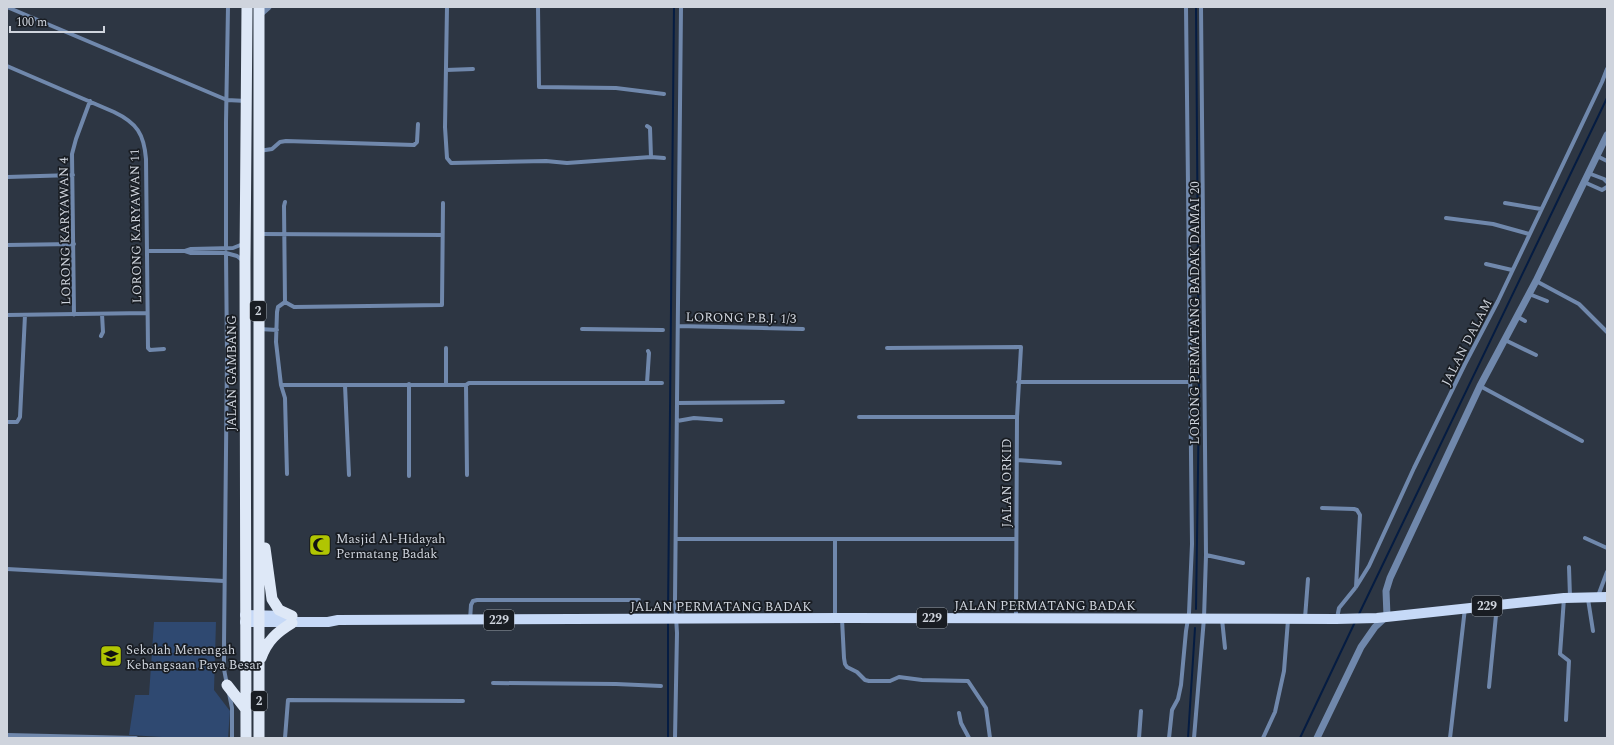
<svg xmlns="http://www.w3.org/2000/svg" width="1614" height="745" viewBox="0 0 1614 745" font-family="Spectral,serif">
<style>
.green{fill:#2f4971}
.lines{fill:none;stroke-linecap:round;stroke-linejoin:round}
.stream{stroke:#051c42;stroke-width:2}
.minor{stroke:#7088ac;stroke-width:4}
.tertiary{stroke:#7088ac;stroke-width:7}
.primary{stroke:#c6d9f7;stroke-width:10}
.trunk{stroke:#dee8f7;stroke-width:11}
.labels{text-anchor:middle;stroke-width:3.5;stroke-linejoin:round;paint-order:stroke}
.shield{fill:#191d23;stroke:#989da5;stroke-width:1}
.shield-label{font-size:12px;font-weight:bold;fill:#cfd4dd}
.street-label{font-size:13px;fill:#cfd4dd;stroke:#191d23}
.poi-label{font-size:13px;fill:#cfd4dd;stroke:#191d23;text-anchor:start}
</style>
<rect width="100%" height="100%" fill="#2d3643"/>
<path class="green" d="M154 622H216L214 690 230 711 228 738H178L129 735 135 695H149Z"/>
<g class="lines">
<path class="stream" d="M1196 7 1199 401 1196 609
M668 613 674 7
M1359 614 1607 98
M668 738V624
M1188 738 1195 628
M1300 738 1355 622"/>
<path class="minor" d="M7 7 227 100 246 101
M447 7 445 127 447 158 451 163 546 161 567 163 651 157 664 158
M538 7 539 87 616 88 664 94
M7 66 114 112C137 123 144 134 146 159L148 348 150 350 164 349
M446 70 473 69
M647 126 650 128 651 157
M259 151 272 149 280 142 286 141 414 145 417 142 418 124
M1597 156 1607 161
M1588 173 1604 179 1607 182
M7 177 73 175
M1584 182 1602 190 1607 187
M285 202 284 206 285 302 294 307 442 305 443 203
M1505 203 1541 209
M1446 218 1493 224 1529 234
M261 234 442 235
M7 245 74 244
M226 249V122L228 7
M147 251H185L191 253H226L237 256 242 260
M185 251 191 249 233 248 243 244
M226 253 227 355 224 646V669L227 685
M1486 264 1512 270
M1536 281 1579 304 1607 332
M1529 294 1547 301
M285 302 278 307 277 312 276 342 281 385 285 398 287 474
M7 315 147 313
M74 315 72 154 76 139 90 101
M1518 317 1525 321
M678 326 803 329
M259 329 277 330
M582 329 663 330
M101 336 103 332 102 314
M1505 340 1536 355
M446 348V385
M887 348 1021 347 1017 417 1016 618
M1018 382H1190
M647 383 649 353 648 351
M409 384V476
M281 385H466L469 383H662
M345 385 349 475
M466 385 467 475
M1480 386 1582 441
M677 403 783 402
M859 417H1017
M677 421 694 418 721 420
M7 422H17L20 417 25 315
M1017 460 1060 463
M1322 508 1354 509 1357 510 1360 515 1356 587
M1585 538 1607 548
M676 539H1016
M835 539V617
M1206 555 1243 563
M1569 567 1570 597
M7 569 224 581
M1598 596 1607 572
M1564 598 1560 654 1569 661 1566 720
M1588 599 1593 631
M1305 618 1308 579
M1337 618 1339 608 1356 587 1369 566 1414 468 1465 364 1498 301 1602 82 1607 69
M842 619 844 658 845 664 847 667 857 672 865 680 869 681H890L899 677 922 680 968 681 986 708 990 738
M1222 619 1225 648
M470 620 471 605 473 601 477 600H639
M493 683 616 684 661 686
M1489 687 1497 605
M229 693 232 708V738
M959 713 961 723 969 738
M7 735 136 738
M285 738 288 700 463 701
M675 738 677 633 675 600 681 7
M1139 738 1141 711
M1169 738 1172 710 1178 699 1181 685 1186 631 1189 613 1192 544 1186 7
M1194 738 1204 618 1206 555 1201 7
M1263 738 1275 712 1284 671 1288 620
M1450 738 1465 608"/>
<path class="tertiary" d="M259 15 268 7
M1317 738 1361 647 1375 627 1387 616 1386 591 1390 578 1480 386 1536 281 1607 135"/>
<path class="primary" d="M245 615 290 616
M245 622H328L338 620 842 618 1336 619 1377 618 1564 598 1607 597"/>
<path class="trunk" d="M265 548 272 599 279 610 292 616
M261 658C267 641 277 632 292 623
M227 685 245 708
M246 738 245 262 247 7
M259 738V7"/>
</g>
<defs>
<g id="mosque-square" transform="scale(1.15)"><rect x="-9" y="-9" width="18" height="18" rx="4" fill="#b0c502" stroke="#191d23"/><path d="M3.5-4.9A6 6 0 1 0 3.5 4.9A5 5 0 1 1 3.5-4.9Z" fill="#111"/></g>
<g id="school-square" transform="scale(1.15)"><rect x="-9" y="-9" width="18" height="18" rx="4" fill="#b0c502" stroke="#191d23"/><path d="M0-5L7-2L0 1L-7-2ZM-4 1L0 2.5L4 1V4Q0 6-4 4Z" fill="#111"/></g>
</defs>
<g fill-rule="evenodd">
<use href="#mosque-square" x="320" y="545"/>
<use href="#school-square" x="111" y="656"/>
</g>
<g class="labels">
<g class="shield">
<rect x="250" y="301" width="16" height="20" rx="3"/>
<rect x="1472" y="596" width="30" height="20" rx="3"/>
<rect x="917" y="608" width="30" height="20" rx="3"/>
<rect x="484" y="610" width="30" height="20" rx="3"/>
<rect x="251" y="691" width="16" height="20" rx="3"/>
</g>
<g class="shield-label">
<text x="258" y="315">2</text>
<text x="1487" y="610">229</text>
<text x="932" y="622">229</text>
<text x="499" y="624">229</text>
<text x="259" y="705">2</text>
</g>
<g class="street-label">
<text transform="translate(135 226) rotate(-91)" y="5">LORONG KARYAWAN 11</text>
<text transform="translate(64 231) rotate(-91)" y="5">LORONG KARYAWAN 4</text>
<text transform="translate(1194 313) rotate(-90)" y="5">LORONG PERMATANG BADAK DAMAI 20</text>
<text transform="translate(741 317) rotate(1)" y="5">LORONG P.B.J. 1/3</text>
<text transform="translate(1466 342) rotate(-63)" y="5">JALAN DALAM</text>
<text transform="translate(231 373) rotate(-90)" y="5">JALAN GAMBANG</text>
<text transform="translate(1006 483) rotate(-90)" y="5">JALAN ORKID</text>
<text x="1045" y="610">JALAN PERMATANG BADAK</text>
<text x="721" y="611">JALAN PERMATANG BADAK</text>
</g>
<g class="poi-label">
<text x="336" y="543">Masjid Al-Hidayah<tspan x="336" dy="15">Permatang Badak</tspan></text>
<text x="126" y="654">Sekolah Menengah<tspan x="126" dy="15">Kebangsaan Paya Besar</tspan></text>
</g>
</g>
<rect width="1614" height="745" fill="none" stroke="#cfd4dd" stroke-width="16"/>
<path d="M10 26v6h94v-6" fill="none" stroke="#cfd4dd" stroke-width="2"/>
<text x="16" y="26" font-size="12" fill="#cfd4dd" stroke="#191d23" stroke-width="3" paint-order="stroke">100 m</text>
</svg>
